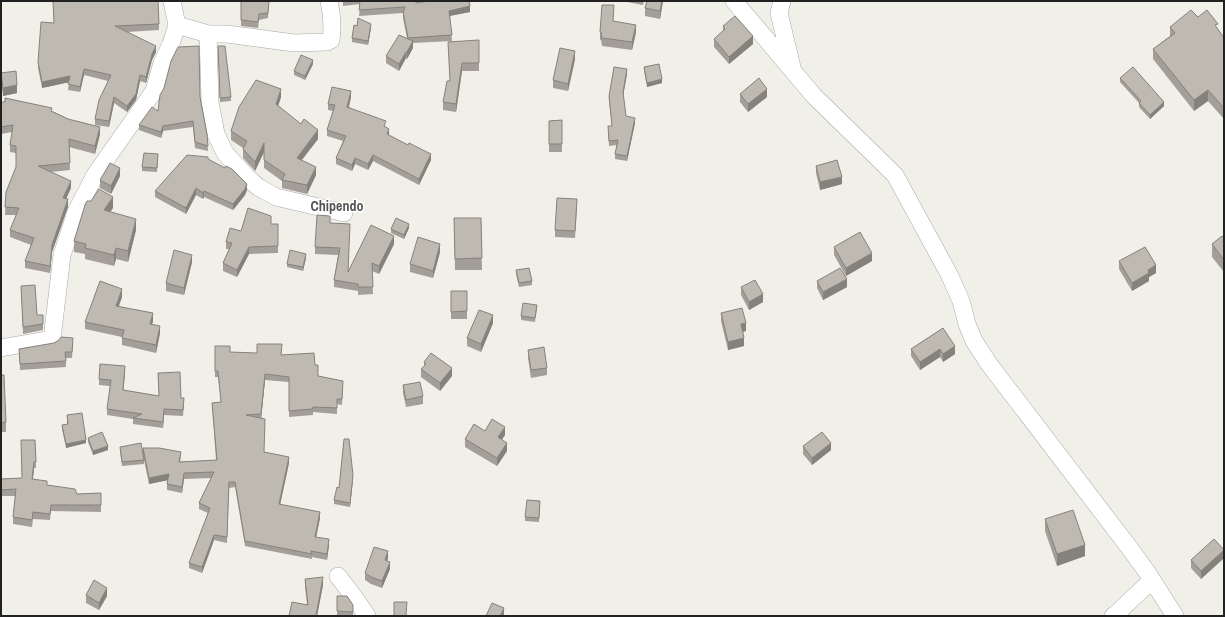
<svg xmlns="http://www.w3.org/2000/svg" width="1225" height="617" viewBox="0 0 1225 617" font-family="'Archivo Narrow',sans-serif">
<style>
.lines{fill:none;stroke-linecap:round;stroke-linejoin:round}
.street-casing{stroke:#a8a8a8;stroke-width:18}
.street{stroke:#fff;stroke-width:17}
.wall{fill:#a39f98}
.shaded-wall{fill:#85827c}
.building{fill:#beb9b1;stroke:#85827c}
.labels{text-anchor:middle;stroke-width:3;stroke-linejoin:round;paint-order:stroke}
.quarter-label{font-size:14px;font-weight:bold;fill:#545454;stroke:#fff}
</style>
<rect width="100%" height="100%" fill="#f1f0e8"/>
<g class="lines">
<g class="street-casing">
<path id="street" d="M734 1 814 96 895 175 950 276 961 301 967 324 974 341 989 364 1128 546 1147 572 1175 616
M782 1 779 13 792 67
M177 25 208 34H227L294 43 327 42 331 40C333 26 332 14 329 1
M208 34 210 102 216 134 225 153 247 177 258 187 276 197 344 213
M1 348 52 339 62 255 76 212 95 175 154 91 162 63 171 44 177 25 172 1
M338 576 357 601 367 616
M1113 616 1116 614 1152 580"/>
</g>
<use href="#street" class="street"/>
</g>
<path class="wall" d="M241 1H269L268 18 259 20 258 28 241 26Z
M343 1H416V3L470 12 450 16 452 41 413 43V48L407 59 406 58 399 71 386 63V56L407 38 403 18V13L359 16 360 4 343 6Z
M627 1H644L643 5 627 2Z
M647 1H663L660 19 645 16V8Z
M1198 17 1218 29 1224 38V119L1208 101 1194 111 1153 59V49L1170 36V27Z
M613 21 636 32 632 50 602 46 601 40H600V32Z
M54 23 159 24V30L127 32 156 52 152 60 146 83 140 81 136 100 127 112 114 103 109 127 95 125V119L108 81 84 75 80 92 68 90 69 82 42 88 38 68V62Z
M357 26 371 28 368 45 352 42V38Z
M723 26 753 44 729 64 714 47V39L723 32Z
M479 40V71H462L456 112 443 110V102L449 81Z
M218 46 231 97V101L220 102Z
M575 59 568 91 553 88V80Z
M313 64 305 80 294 75V71Z
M644 67 662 83 647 87 644 71Z
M1 73 17 93 3 96 1 81Z
M627 74 623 95 626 116 635 123 627 161 615 159V154L617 145 609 146 608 126H612L609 101V96Z
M1120 78 1164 106 1150 119 1139 107V103L1120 82Z
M740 94 767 97 748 112 740 102Z
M200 97 207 134 208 151 195 148 193 127 163 131 161 138 139 130V125L158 111Z
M281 97 278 106 318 139 302 160 316 175 307 194 282 188V181L264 168V152L255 171 243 158V148L231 140V131Z
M351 97 349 107 386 127 389 135 431 160 419 185 373 161 368 170 355 164 352 171 336 164V158L343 141 327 136V130L333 111 328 110V104Z
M5 98 52 111 100 134 95 154 69 147 70 170 51 172 71 188 66 199 68 207 52 252 50 273 25 268V261L31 245 10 237V230L16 215H5L6 192 16 167V153L10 152V145L12 132 1 134V102H5Z
M562 120V152H549V121Z
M158 158 157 172 142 171V167Z
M208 159 247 190 245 195 233 210 204 197 203 199 196 195 186 214 155 197V191Z
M816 166 842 184 820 190 816 173Z
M120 176 111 194 100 188V180Z
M577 207 575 238 555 237V230Z
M113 208 110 212 136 230 128 262 116 259 114 266 85 259V254L74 252V241Z
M454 218H481L482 270H455Z
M330 223 348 272 394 244 379 274 372 271 373 294 358 295V291L334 287V280L338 255 315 254V247Z
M271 224H278V253L249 254 237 277 223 271V263L229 249H226V242L241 231Z
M409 228 404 239 391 233V229Z
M1224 238V272L1212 257V244Z
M834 247 872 261 846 276 834 255Z
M440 252 433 278 410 272V264Z
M306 258 303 271 287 267V264Z
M1119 261 1156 273 1149 277V281L1132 291 1119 269Z
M192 262 184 295 166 291V283Z
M516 270 532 281V285L519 287 516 274Z
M817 281 847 287 823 300 817 288Z
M21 286 37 315H43V330L23 334Z
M741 287 763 302 749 310 741 295Z
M451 291H467V319H451Z
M122 297 119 306 153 321 152 324 160 333 156 353 122 345V337L85 329V322Z
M537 308 535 322 521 320V316Z
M721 313 746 331 743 332 744 346 728 350 721 321Z
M493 323 481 352 467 346V338Z
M943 328 955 354 943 362 940 357 920 370 911 356V349Z
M73 344 72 358H66V367L20 370 19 349Z
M215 346 230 352 282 355 315 365 318 376 343 386 342 405 337 404V414L313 412V415L289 417V382L265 380 261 419 264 452 289 463 280 504 320 518 316 537 329 545 327 560 312 557V559L245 546 235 487 229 488 227 543 214 540 202 573 189 568V563L208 513 199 509V503L211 478 184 479 182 493 167 490V484L168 480 149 484 144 460V464L122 466 120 451V447L143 451V448L181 457 180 462 216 460 212 403 221 402 218 377H215Z
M528 350 547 368V375L531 378 528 358Z
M424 362 452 376 440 391 421 377V369L424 366Z
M125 372 123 390 159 396 158 373 181 398 184 405 183 416 164 415 163 428 133 424V419L107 415V409L110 386 99 385V379Z
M1 375 6 422V432H1Z
M403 385 423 396V404L406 407 403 393Z
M67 415 86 443 66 448 62 429V425L67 424Z
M485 431 505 435 502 439 507 451 497 466 465 447V439Z
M88 438 108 450 93 455 88 442Z
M35 440 36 468H34L33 479 47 485 77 494 101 493V512L51 511 50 520 33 519 32 527 13 524V517L15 496H1V479L22 478Z
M803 446 831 450 812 465 803 454Z
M353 479 350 507 334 504V500L339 488Z
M540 505 539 522 525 521V517Z
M1045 519 1085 556 1057 566 1045 531Z
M388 558 387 561 390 569 382 588 371 584 365 580V573Z
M1224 558 1201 579 1191 568V560Z
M305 579 323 585 317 616H289L307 604 305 587Z
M86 595 107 596 99 610 86 603Z
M337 596 353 605V616H337Z"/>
<path class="shaded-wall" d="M662 1H663L660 19V11Z
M470 6V12L449 16V11Z
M371 24V28L368 45V41Z
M636 25V32L632 50V42Z
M753 36V44L729 64V57Z
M413 41V48L407 59V52Z
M156 46V52L152 60 146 83V77L152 54Z
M575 51V59L568 91V84Z
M406 52V58L399 71V64Z
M313 60V64L305 80V76Z
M462 63V71L456 112V104Z
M84 69V75L80 92V87Z
M627 69V74L623 97V92Z
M140 75V81L136 100 127 112V106Z
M70 76V82L42 88V82Z
M662 79V83L647 87V83Z
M17 85V93L3 96V88Z
M281 89V97L276 113V104Z
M767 89V97L748 112V104Z
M1208 90V101L1194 111V100Z
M351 91V97L347 113V107Z
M114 97V103L109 127V121Z
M1164 102V106L1150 119V115Z
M635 118V123L627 161V156Z
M163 126V131L161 138V132Z
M100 127V134L95 154V146Z
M389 129V135L387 140V134Z
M318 130V139L297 166V158Z
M264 143V152L255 171V162Z
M431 154V160L419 185V179Z
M373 155V161L368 170V164Z
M355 158V164L352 171V165Z
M316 167V175L307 194V185Z
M120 168V176L111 194V186Z
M842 177V184L820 190V182Z
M71 181V188L63 205V198Z
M247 184V190L245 195 233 210V204Z
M196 188V195L186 214V208Z
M204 191V197L203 199V193Z
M113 197V208L104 221V210Z
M68 199V207L52 252 50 273V266L52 245Z
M136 219V230L128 262V251Z
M409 224V228L404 239V235Z
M394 236V244L379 274V266Z
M440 244V252L433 278V271Z
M249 247V254L237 277V270Z
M116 248V259L114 266V255Z
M872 253V261L846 276V268Z
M306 254V258L303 271V267Z
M192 255V262L184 295V288Z
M1156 265V273L1149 277V281L1132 291V283L1148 270Z
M847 279V287L823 300V292Z
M122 289V297L116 313V306Z
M763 294V302L749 310V302Z
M153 313V321L150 331V324Z
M493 315V323L481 352V344Z
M746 323V331L741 332V324Z
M160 326V333L156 353V345Z
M744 338V346L728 350V342Z
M955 346V354L943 362V354Z
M940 349V357L920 370V362Z
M125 366V372L123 396V390Z
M452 368V376L440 391V383Z
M265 374V380L261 420V414Z
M164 409V415L163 428V422Z
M505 427V435L498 445V437Z
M86 440V443L66 448V444Z
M507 443V451L497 466V458Z
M831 443V450L812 465V458Z
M108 446V450L93 455V451Z
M289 457V463L279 510V504Z
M34 462V468L32 486V479Z
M184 473V479L182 493V487Z
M169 474V480L149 484V478Z
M353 475V479L350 507V503Z
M320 512V518L315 543V537Z
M214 535V540L202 573V567Z
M329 539V545L327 560V554Z
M1085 545V556L1057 566V554Z
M1224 550V558L1201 579V571Z
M388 551V558L385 567V560Z
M390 562V569L382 588V581Z
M323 577V585L317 616H316Z
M107 588V596L99 610V603Z
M504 608V615L503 616H500Z"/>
<path class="building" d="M53 1H158L159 24 115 26 156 46 152 54 146 77 140 75 136 94 127 106 114 97 109 121 95 119 99 100 111 75 84 69 80 87 68 84 70 76 42 82 38 62 41 22 54 23Z
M241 1H269L268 13 259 14 258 22 241 20Z
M360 1H416V3L429 1H469L470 6 449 11 452 35 408 38 403 12 405 7 359 10Z
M647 1H662L660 11 645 8Z
M602 5H614L613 21 636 25 632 42 602 38 601 32H600Z
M1191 10 1198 17 1207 10 1218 24 1215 25 1224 38V108L1208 90 1194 100 1153 49 1175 33 1170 27Z
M735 16 753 36 729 57 714 39 725 29 723 26Z
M358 18 371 24 368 41 352 38 354 25 357 26Z
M399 35 413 41 407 52H406L399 64 386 56Z
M479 40V63H462L456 104 443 102 447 81H450L448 42Z
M199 46 200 97 207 134 208 146 195 142 193 121 163 126 161 132 139 125 152 107 158 111 160 95 164 88 171 61 178 47Z
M218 46H225L231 97 220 98Z
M560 48 575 51 568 84 553 80Z
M301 55 313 60 305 76 294 71Z
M659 64 662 79 647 83 644 67Z
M614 67 627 69 623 92 626 116 635 118 627 156 615 154 618 140 609 141 608 126H612L609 96Z
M1133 67 1164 102 1150 115 1139 103 1141 101 1120 78Z
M16 71 17 85 3 88 1 73Z
M759 78 767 89 748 104 740 94Z
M256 80 281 89 276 104 301 124 304 119 318 130 297 158 316 167 307 185 282 180 285 174 264 160V143L255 162 243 149 247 141 231 131 239 107Z
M332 87 351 91 347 107 386 121 384 126 389 129 387 134 408 145 409 143 431 154 419 179 373 155 368 164 355 158 352 165 336 158 346 136 327 130 335 105 328 104Z
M5 98 52 108 51 111 68 119 100 127 95 146 69 139 70 163 38 166 71 181 63 198 68 199 52 245 50 266 25 261 34 238 10 230 19 208 5 207 6 192 16 167V146L10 145 13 125 1 127V102H5Z
M562 120V144H549V121Z
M144 153 158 154 157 168 142 167Z
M187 155 208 157V159L225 168 226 166 232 169 247 184 245 189 233 204 204 191 203 193 196 188 186 208 155 191Z
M837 160 842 177 820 182 816 166Z
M110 163 120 168 111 186 100 180Z
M99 189 113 197 104 210 136 219 128 251 116 248 114 255 85 248 86 244 74 241 85 205 87 201H91Z
M557 198 577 199 575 231 555 230Z
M248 208 271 216V224H278V246L249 247 237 270 223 263 232 243 226 242 230 228 241 231Z
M317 215 330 216V223L350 224 348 272 371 225 394 236 379 266 372 263 373 287H358V284L334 280 340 248 315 247Z
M396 218 409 224 404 235 391 229Z
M454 218H481L482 258 455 259Z
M860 232 872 253 846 268 834 247Z
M1222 236 1224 238V260L1212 244Z
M418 237 440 244 433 271 410 264Z
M1145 247 1156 265 1148 270 1149 273 1132 283 1119 261Z
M174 250 192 255 184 288 166 283Z
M290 250 306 254 303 267 287 264Z
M529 268 532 281 519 283 516 270Z
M840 268 847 279 823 292 817 281Z
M755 280 763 294 749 302 741 287Z
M100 281 122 289 116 306 153 313 150 324 160 326 156 345 122 338 124 330 85 322Z
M35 285 37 315H43V324L23 327 21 286Z
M451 291H467V311L451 312Z
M523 303 537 305 535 318 521 316Z
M742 308 746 323 741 324 744 338 728 342 721 313Z
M479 310 493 315 481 344 467 338Z
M943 328 955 346 943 354 940 349 920 362 911 349Z
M61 337 73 338 72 352H65L66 361 20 364 19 349 54 343 59 340Z
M257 344H282L281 355 314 353 315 365H318V376L343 381 342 399H337V408L313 407V409L289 411V377L265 374 261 414 246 415 265 419 264 452 289 457 279 504 320 512 315 537 329 539 327 554 311 551 312 554 245 541 235 482H229L227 537 214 535 202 567 189 563 210 508 199 503 214 472 184 473 182 487 167 484 169 474 149 478 143 448H159L181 452 179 462 217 460 212 403 221 402 218 371H215V346H230V352L257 353Z
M544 347 547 368 531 370 528 350Z
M431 353 452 368 440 383 421 369 426 364 424 362Z
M100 364 125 366 123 390 159 396 158 373 180 372 181 398H184L183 410 164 409 163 422 133 418 142 414 107 409 111 380 99 379Z
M1 375H4L6 422 1 423Z
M420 382 423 396 406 400 403 385Z
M82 413 86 440 66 444 62 425 68 424 67 415Z
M492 419 505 427 498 437 507 443 497 458 465 439 474 424 485 431Z
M102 432 108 446 93 451 88 438Z
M822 432 831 443 812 458 803 446Z
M344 439H349L353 475 350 503 334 500 337 487 339 488Z
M21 440H35L36 462H34L32 479 47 481V485L75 489 77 494 101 493V505H51L50 514 33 512 32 520 13 517 16 489 1 490V479L22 478Z
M141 443 144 460 122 462 120 447Z
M527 500 540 501 539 518 525 517Z
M1073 510 1085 545 1057 554 1045 519Z
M1214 539 1224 550 1201 571 1191 560Z
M374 547 388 551 385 560 390 562 382 581 371 577 365 573Z
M323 577 316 616H289L292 602 308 605 305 579Z
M94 580 107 588 99 603 86 595Z
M337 596H347L353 605V612L337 611Z
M394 602H407L406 616H394Z
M492 603 504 608 500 616H486Z"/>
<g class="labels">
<g class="quarter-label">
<text x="337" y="211">Chipendo</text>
</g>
</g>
<rect width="1225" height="617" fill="none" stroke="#212121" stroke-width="4"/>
</svg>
